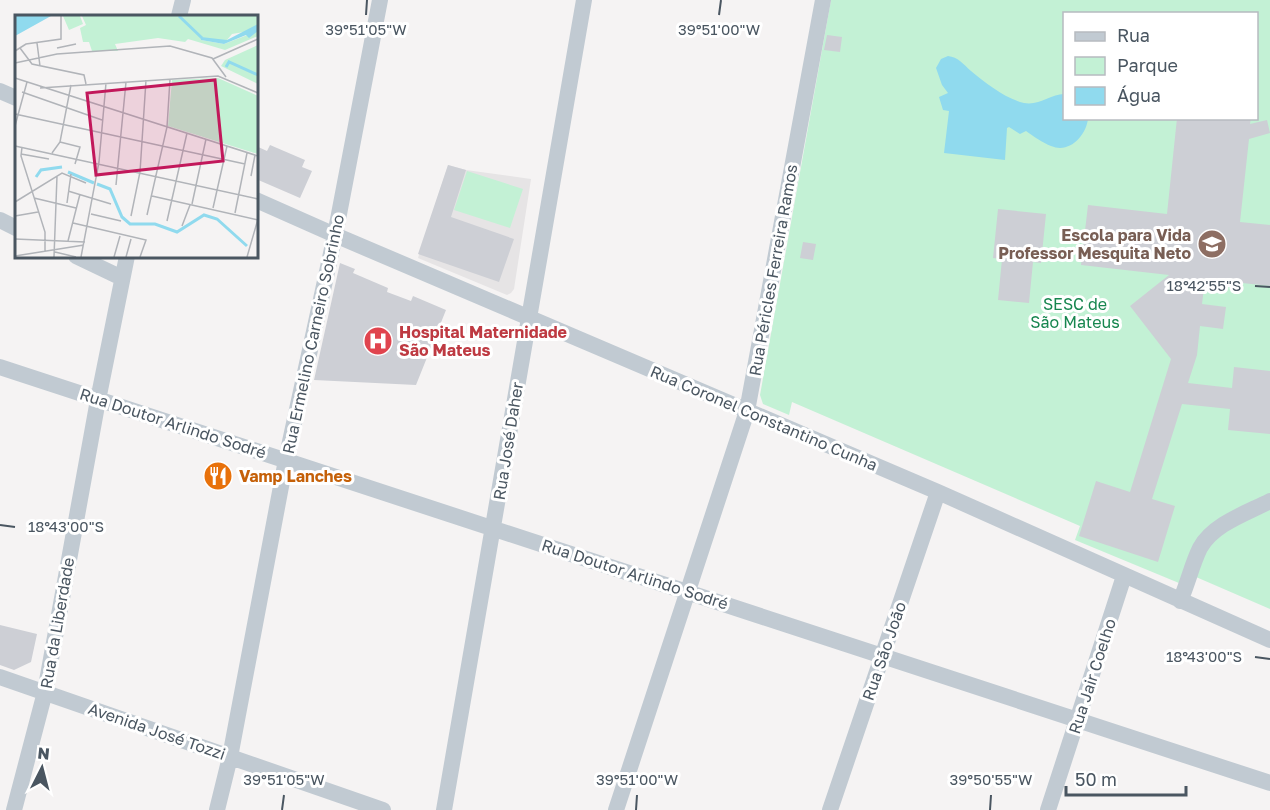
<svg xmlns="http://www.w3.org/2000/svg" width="1270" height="810" viewBox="0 0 1270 810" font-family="'Golos Text',sans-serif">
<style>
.education{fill:#e6e4e5}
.green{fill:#c3f1d5;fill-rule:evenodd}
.water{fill:#90daee}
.building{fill:#cdcfd5}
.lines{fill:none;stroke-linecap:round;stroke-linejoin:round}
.minor{stroke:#c1cad2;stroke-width:16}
.ticks{fill:none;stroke:#4a5661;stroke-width:2}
.labels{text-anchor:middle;stroke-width:6;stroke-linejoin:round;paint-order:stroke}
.education-label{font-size:16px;font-weight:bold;fill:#785e54;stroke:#fff;text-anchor:end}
.street-label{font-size:16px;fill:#4a5661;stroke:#fff}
.park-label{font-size:16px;fill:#17864f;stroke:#fff}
.health-label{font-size:16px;font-weight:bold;fill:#be3a42;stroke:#fff;text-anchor:start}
.food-label{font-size:16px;font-weight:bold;fill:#c56008;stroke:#fff;text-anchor:start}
.inset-river{fill:none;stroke:#90daee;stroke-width:3}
.inset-road{fill:none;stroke:#b1b4b9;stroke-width:1.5}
.view{fill:#c2185b;fill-opacity:0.15;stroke:#c2185b;stroke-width:3}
.inset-edge{fill:none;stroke:#4a5661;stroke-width:3}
.ticks-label{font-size:15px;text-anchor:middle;fill:#4a5661;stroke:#fff;stroke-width:6;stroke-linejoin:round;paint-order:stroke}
</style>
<rect width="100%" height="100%" fill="#f5f3f3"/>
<path class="education" d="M448 165 466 170 531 179 514 289 511 293 507 295 418 258Z"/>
<path class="green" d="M831 0H1270V609L1196 577 1191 588 1075 540 1080 526 792 402 789 415 763 404 760 395ZM1064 14H1256V118H1064Z
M467 171 523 189 510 228 454 210Z"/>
<path class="water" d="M948 56C958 57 963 64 971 71 986 83 1004 98 1024 103 1039 106 1051 94 1064 94V118L1088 119C1086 135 1070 154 1051 146 1043 143 1033 136 1026 131L1020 134 1009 127 1007 128 1005 160 944 153 949 111 943 110 939 97 948 93 942 85 936 68 941 59Z"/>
<path class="building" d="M827 35 842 37 840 52 824 50Z
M1177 118H1251L1250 124 1267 120 1270 133 1249 139 1240 222 1270 225V286L1205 279 1202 304 1226 307 1223 329 1200 326 1197 355 1188 383 1232 388 1234 367 1270 371V434L1228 430 1230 409 1182 404 1152 499 1175 506 1158 562 1079 536 1096 481 1130 492 1171 359 1130 306 1169 275 1081 265 1088 205 1167 214Z
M270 145 305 160 302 167 312 171 300 198 256 179V146L267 151Z
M448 165 466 170 451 217 514 239 499 282 418 254Z
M998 209 1046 214 1041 263 1033 262 1029 303 998 300 1002 259 993 258Z
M803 242 816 244 813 260 800 258Z
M340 263 355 269 353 273 388 288 387 292 411 301 413 296 446 310 416 385 314 380Z
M0 625 37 634 31 662 14 670 0 665Z"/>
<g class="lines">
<path class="minor" d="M179 16 183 0
M0 91 16 98
M256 200 335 235 938 492 1270 640
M0 220 16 228
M76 256 122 278
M0 367 1270 783
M1180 601C1188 583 1192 564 1200 548 1213 524 1247 513 1270 501
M0 677 383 810
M14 810 45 692 98 400 127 256
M217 810 230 757 286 460 335 235 380 0
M444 810C492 540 536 270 584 0
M616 810 747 411 823 0
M830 810 938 492
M1048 810 1124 576"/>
</g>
<path class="ticks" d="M366 15 367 0M719 15 721 0M1255 286 1270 287M0 525 15 527M1255 657 1270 659M282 810 284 795M636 810 637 795M990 810 991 795"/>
<defs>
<g id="school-disc" transform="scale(1.5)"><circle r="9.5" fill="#8d6e63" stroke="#fff"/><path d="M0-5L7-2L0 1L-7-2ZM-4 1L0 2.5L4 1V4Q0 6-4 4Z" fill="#fff"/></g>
<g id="hospital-disc" transform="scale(1.5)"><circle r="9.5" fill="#e0444e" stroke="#fff"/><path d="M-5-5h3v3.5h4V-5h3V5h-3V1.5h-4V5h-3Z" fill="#fff"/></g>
<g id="restaurant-disc" transform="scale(1.5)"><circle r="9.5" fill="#e8710a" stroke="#fff"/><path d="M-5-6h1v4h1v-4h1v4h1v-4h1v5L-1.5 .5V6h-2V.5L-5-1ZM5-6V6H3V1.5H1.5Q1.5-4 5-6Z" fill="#fff"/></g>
</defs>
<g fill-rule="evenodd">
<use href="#school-disc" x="1212" y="244"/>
<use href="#hospital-disc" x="378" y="341"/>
<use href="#restaurant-disc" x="218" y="476"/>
</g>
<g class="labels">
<g class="education-label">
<text x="1191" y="241">Escola para Vida<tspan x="1191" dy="18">Professor Mesquita Neto</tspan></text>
</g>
<g class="street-label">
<text transform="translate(773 270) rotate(-80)" y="6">Rua Péricles Ferreira Ramos</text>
<text transform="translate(313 334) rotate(-78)" y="6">Rua Ermelino Carneiro Sobrinho</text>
<text transform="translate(764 418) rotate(23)" y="6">Rua Coronel Constantino Cunha</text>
<text transform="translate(173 423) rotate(18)" y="6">Rua Doutor Arlindo Sodré</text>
<text transform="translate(508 441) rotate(-81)" y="6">Rua José Daher</text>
<text transform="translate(635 574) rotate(18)" y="6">Rua Doutor Arlindo Sodré</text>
<text transform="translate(57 623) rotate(-80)" y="6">Rua da Liberdade</text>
<text transform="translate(884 651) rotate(-71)" y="6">Rua São João</text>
<text transform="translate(1092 676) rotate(-72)" y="6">Rua Jair Coelho</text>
<text transform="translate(157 731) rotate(19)" y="6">Avenida José Tozzi</text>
</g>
<g class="park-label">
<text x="1075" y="310">SESC de<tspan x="1075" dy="18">São Mateus</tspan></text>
</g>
<g class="health-label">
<text x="399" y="338">Hospital Maternidade<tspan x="399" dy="18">São Mateus</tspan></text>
</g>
<g class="food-label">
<text x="239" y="482">Vamp Lanches</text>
</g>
</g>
<g transform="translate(15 15)">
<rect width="243" height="243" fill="#f5f3f3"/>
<path d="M48 1H65L68 9 54 15ZM67 1H243V9L235 16 217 19 212 25H186L209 29 243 16V21L210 35 173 24 170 27 143 23 100 29 103 36H77L74 27H68L65 13 71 10ZM243 30V69L206 51 210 45ZM203 63 243 81V139L153 111 157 65Z" fill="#c3f1d5"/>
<path d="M0 1H36L0 21ZM243 9V16L234 23 231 20 209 29 186 25V22L212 25Z" fill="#90daee"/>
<path class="inset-river" d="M164 1 187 23M211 52 214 47 243 60M53 157 79 168M21 162 26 155 47 152M82 169 95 174 107 202 115 209H140L162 217 189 200 202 204 232 231"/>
<path class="inset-road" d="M22 28 25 51M5 33 17 49 69 60 71 69M42 33 61 29M0 36 11 29 46 24V1M198 44 243 24M0 48 42 39 155 31 197 43 211 62M0 63 243 141M25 73 203 61 243 78M7 77 87 105M0 99 230 149M0 111 12 67M45 127 65 132 60 149M0 131 243 184M7 132 6 141 30 217V237M37 138 45 127 56 70M6 139 34 144M236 161 240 140M101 170 111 67M53 176 96 189M137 181 243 205M19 183 61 193M0 187 47 158 71 168M52 188 56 159M177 189 191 124M198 193 212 131M220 198 232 138M76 199 106 206M132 200 152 112 155 64M0 201 23 197M116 201 125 157 131 65M152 206 172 118M58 208 131 225 125 242M167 211 175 190M0 224 70 227M53 226 65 179M40 237 61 242M0 241 69 230M39 242 42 161M66 242 84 147 91 68M99 242 105 221M111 242 116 224M232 242 243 204"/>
<path class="view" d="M200 65 208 146 81 160 72 78Z"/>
<rect width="243" height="243" class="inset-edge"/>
</g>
<g class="ticks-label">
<text x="366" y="35">39°51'05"W</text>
<text x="719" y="35">39°51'00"W</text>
<text x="1204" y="291">18°42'55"S</text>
<text x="66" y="532">18°43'00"S</text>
<text x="1204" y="662">18°43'00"S</text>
<text x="284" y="785">39°51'05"W</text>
<text x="637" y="785">39°51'00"W</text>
<text x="991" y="785">39°50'55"W</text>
</g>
<rect x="1063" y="12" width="195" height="108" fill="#ffffff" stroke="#b7bbc0" stroke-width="1.5"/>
<rect x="1075" y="32" width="30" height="9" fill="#c1cad2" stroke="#b7bbc0" stroke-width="1.5"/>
<text x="1117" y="42" font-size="18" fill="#4a5661">Rua</text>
<rect x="1075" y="57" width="30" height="18" fill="#c3f1d5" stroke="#b7bbc0" stroke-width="1.5"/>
<text x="1117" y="72" font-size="18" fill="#4a5661">Parque</text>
<rect x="1075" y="87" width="30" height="18" fill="#90daee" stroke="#b7bbc0" stroke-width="1.5"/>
<text x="1117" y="102" font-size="18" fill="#4a5661">Água</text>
<g transform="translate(42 768) rotate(6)" stroke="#ffffff" stroke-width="4.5" paint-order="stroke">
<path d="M0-4.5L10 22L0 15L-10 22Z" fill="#4a5661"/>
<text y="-9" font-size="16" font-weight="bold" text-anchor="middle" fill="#4a5661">N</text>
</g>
<path d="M1066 786v9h120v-9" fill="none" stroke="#4a5661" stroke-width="3"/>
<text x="1075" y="786" font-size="18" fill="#4a5661" stroke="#ffffff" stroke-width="4.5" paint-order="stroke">50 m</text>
</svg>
